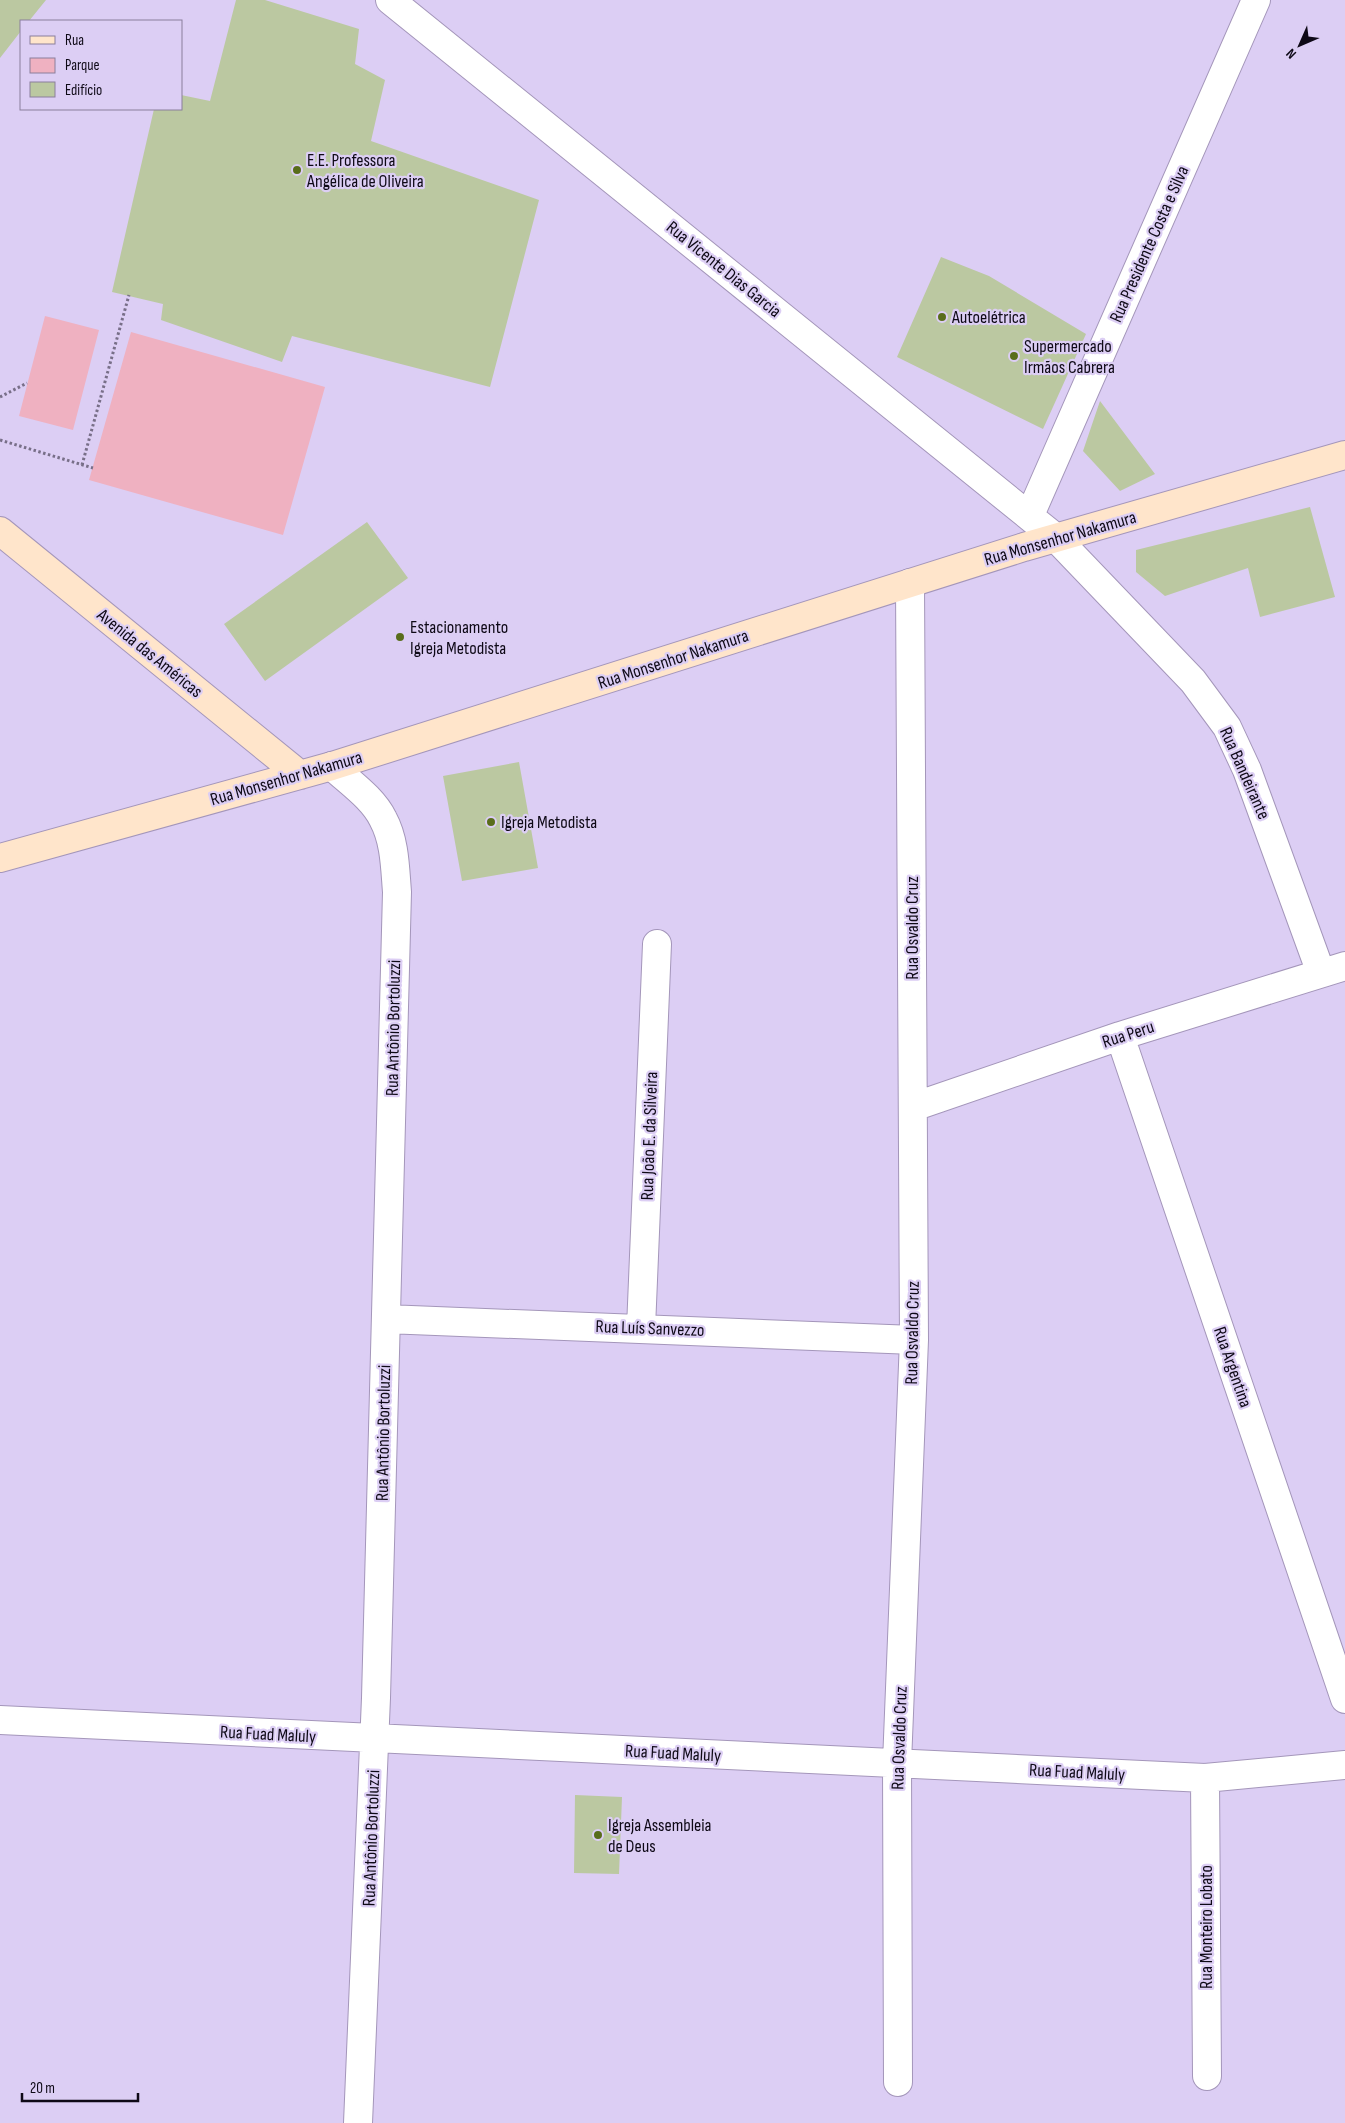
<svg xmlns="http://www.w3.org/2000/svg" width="1345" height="2123" viewBox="0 0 1345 2123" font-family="'Sofia Sans Condensed',sans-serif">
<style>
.green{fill:#efb1c1}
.building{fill:#bbc8a1}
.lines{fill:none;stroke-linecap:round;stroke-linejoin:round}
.street-casing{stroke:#a496ba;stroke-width:30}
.secondary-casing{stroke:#a496ba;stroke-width:30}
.path{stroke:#786f88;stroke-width:3;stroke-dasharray:2.5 2.5;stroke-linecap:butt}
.street{stroke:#fff;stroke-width:28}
.secondary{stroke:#ffe5cb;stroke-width:28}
.poi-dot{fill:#596d1b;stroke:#dccef4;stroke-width:2}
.labels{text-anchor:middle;stroke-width:4.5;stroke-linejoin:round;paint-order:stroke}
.poi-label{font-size:18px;fill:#0e0916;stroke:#dccef4;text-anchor:start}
.street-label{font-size:18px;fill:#0e0916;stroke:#dccef4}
</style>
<rect width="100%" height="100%" fill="#dccef4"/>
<path class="green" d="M45 316 99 330 73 430 19 416Z
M131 332 325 387 283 535 89 480Z"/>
<path class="building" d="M0 0H46L29 21H21V31L0 58Z
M236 0H265L359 29 355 64 385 80 371 141 539 200 490 387 292 336 282 362 161 320 163 304 112 292 154 109H181V95L210 101Z
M941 257 989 276 1086 334 1043 429 897 357Z
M1100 401 1155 474 1120 491 1083 451Z
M1310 507 1335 597 1260 617 1248 568 1165 596 1136 572V550Z
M367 522 408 578 265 681 224 624Z
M519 762 538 868 462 881 443 776Z
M575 1795 622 1797 619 1874 574 1873Z"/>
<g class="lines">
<g class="street-casing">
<path id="street" d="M390 0 1056 538 1193 681 1227 727 1247 770 1321 973
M1030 515 1256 0
M332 766C349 782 373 798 383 819 395 841 395 868 397 892L376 1698 358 2123
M1120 1036 1345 1699
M913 1107 1120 1036 1345 966
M386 1319 914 1340
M641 1328 657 944
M0 1720 1205 1778 1345 1765
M1205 1778 1207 2076
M898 2082 897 1763 914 1340 910 583"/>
</g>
<g class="secondary-casing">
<path id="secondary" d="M0 531 300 775
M0 858 332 766 1024 547 1345 455"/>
</g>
<path class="path" d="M0 397 27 383
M0 440 93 468
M82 465 129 295"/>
<use href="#street" class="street"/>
<use href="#secondary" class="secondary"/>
</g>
<g class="poi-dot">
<circle cx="297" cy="170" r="5"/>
<circle cx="942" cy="317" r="5"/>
<circle cx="1014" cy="356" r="5"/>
<circle cx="400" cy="637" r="5"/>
<circle cx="491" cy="822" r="5"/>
<circle cx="598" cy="1835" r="5"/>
</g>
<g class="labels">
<g class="poi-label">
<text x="307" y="166">E.E. Professora<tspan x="307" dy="21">Angélica de Oliveira</tspan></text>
<text x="952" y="323">Autoelétrica</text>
<text x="1024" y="352">Supermercado<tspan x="1024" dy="21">Irmãos Cabrera</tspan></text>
<text x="410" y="633">Estacionamento<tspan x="410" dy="21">Igreja Metodista</tspan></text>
<text x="501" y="828">Igreja Metodista</text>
<text x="608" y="1831">Igreja Assembleia<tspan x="608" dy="21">de Deus</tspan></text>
</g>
<g class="street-label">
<text transform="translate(1149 244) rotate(-66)" y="6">Rua Presidente Costa e Silva</text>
<text transform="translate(724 269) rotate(39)" y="6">Rua Vicente Dias Garcia</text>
<text transform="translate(1060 538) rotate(-16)" y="6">Rua Monsenhor Nakamura</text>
<text transform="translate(150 653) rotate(39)" y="6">Avenida das Américas</text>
<text transform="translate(673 659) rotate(-18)" y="6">Rua Monsenhor Nakamura</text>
<text transform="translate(1245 773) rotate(66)" y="6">Rua Bandeirante</text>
<text transform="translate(286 778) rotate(-16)" y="6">Rua Monsenhor Nakamura</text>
<text transform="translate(912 928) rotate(-90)" y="6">Rua Osvaldo Cruz</text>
<text transform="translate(393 1028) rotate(-89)" y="6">Rua Antônio Bortoluzzi</text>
<text transform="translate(1128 1034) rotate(-18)" y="6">Rua Peru</text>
<text transform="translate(649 1136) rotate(-88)" y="6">Rua João E. da Silveira</text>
<text transform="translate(650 1328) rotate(2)" y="6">Rua Luís Sanvezzo</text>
<text transform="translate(912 1333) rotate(-89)" y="6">Rua Osvaldo Cruz</text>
<text transform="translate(1233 1367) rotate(71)" y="6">Rua Argentina</text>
<text transform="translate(383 1433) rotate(-89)" y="6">Rua Antônio Bortoluzzi</text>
<text transform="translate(268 1734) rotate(3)" y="6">Rua Fuad Maluly</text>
<text transform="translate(899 1738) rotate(-88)" y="6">Rua Osvaldo Cruz</text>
<text transform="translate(673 1753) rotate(3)" y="6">Rua Fuad Maluly</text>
<text transform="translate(1077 1772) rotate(3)" y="6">Rua Fuad Maluly</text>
<text transform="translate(371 1838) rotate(-88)" y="6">Rua Antônio Bortoluzzi</text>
<text transform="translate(1206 1927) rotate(-90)" y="6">Rua Monteiro Lobato</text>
</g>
</g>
<rect x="20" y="20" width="162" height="90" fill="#dccef4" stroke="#8a7f9b"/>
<rect x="30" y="36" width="25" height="8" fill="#ffe5cb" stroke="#8a7f9b"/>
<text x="65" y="45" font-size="15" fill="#0e0916">Rua</text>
<rect x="30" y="58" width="25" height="15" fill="#efb1c1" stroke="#8a7f9b"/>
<text x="65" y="70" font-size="15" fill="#0e0916">Parque</text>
<rect x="30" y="82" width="25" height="15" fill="#bbc8a1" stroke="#8a7f9b"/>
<text x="65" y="95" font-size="15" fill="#0e0916">Edifício</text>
<g transform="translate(1300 45) rotate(225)" stroke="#dccef4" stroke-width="4" paint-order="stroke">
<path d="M0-4L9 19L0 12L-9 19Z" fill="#0e0916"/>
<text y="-8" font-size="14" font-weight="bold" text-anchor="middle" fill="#0e0916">N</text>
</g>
<path d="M22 2093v8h116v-8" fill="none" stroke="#0e0916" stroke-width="2.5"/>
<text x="30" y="2093" font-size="15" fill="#0e0916" stroke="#dccef4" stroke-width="4" paint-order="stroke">20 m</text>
</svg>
